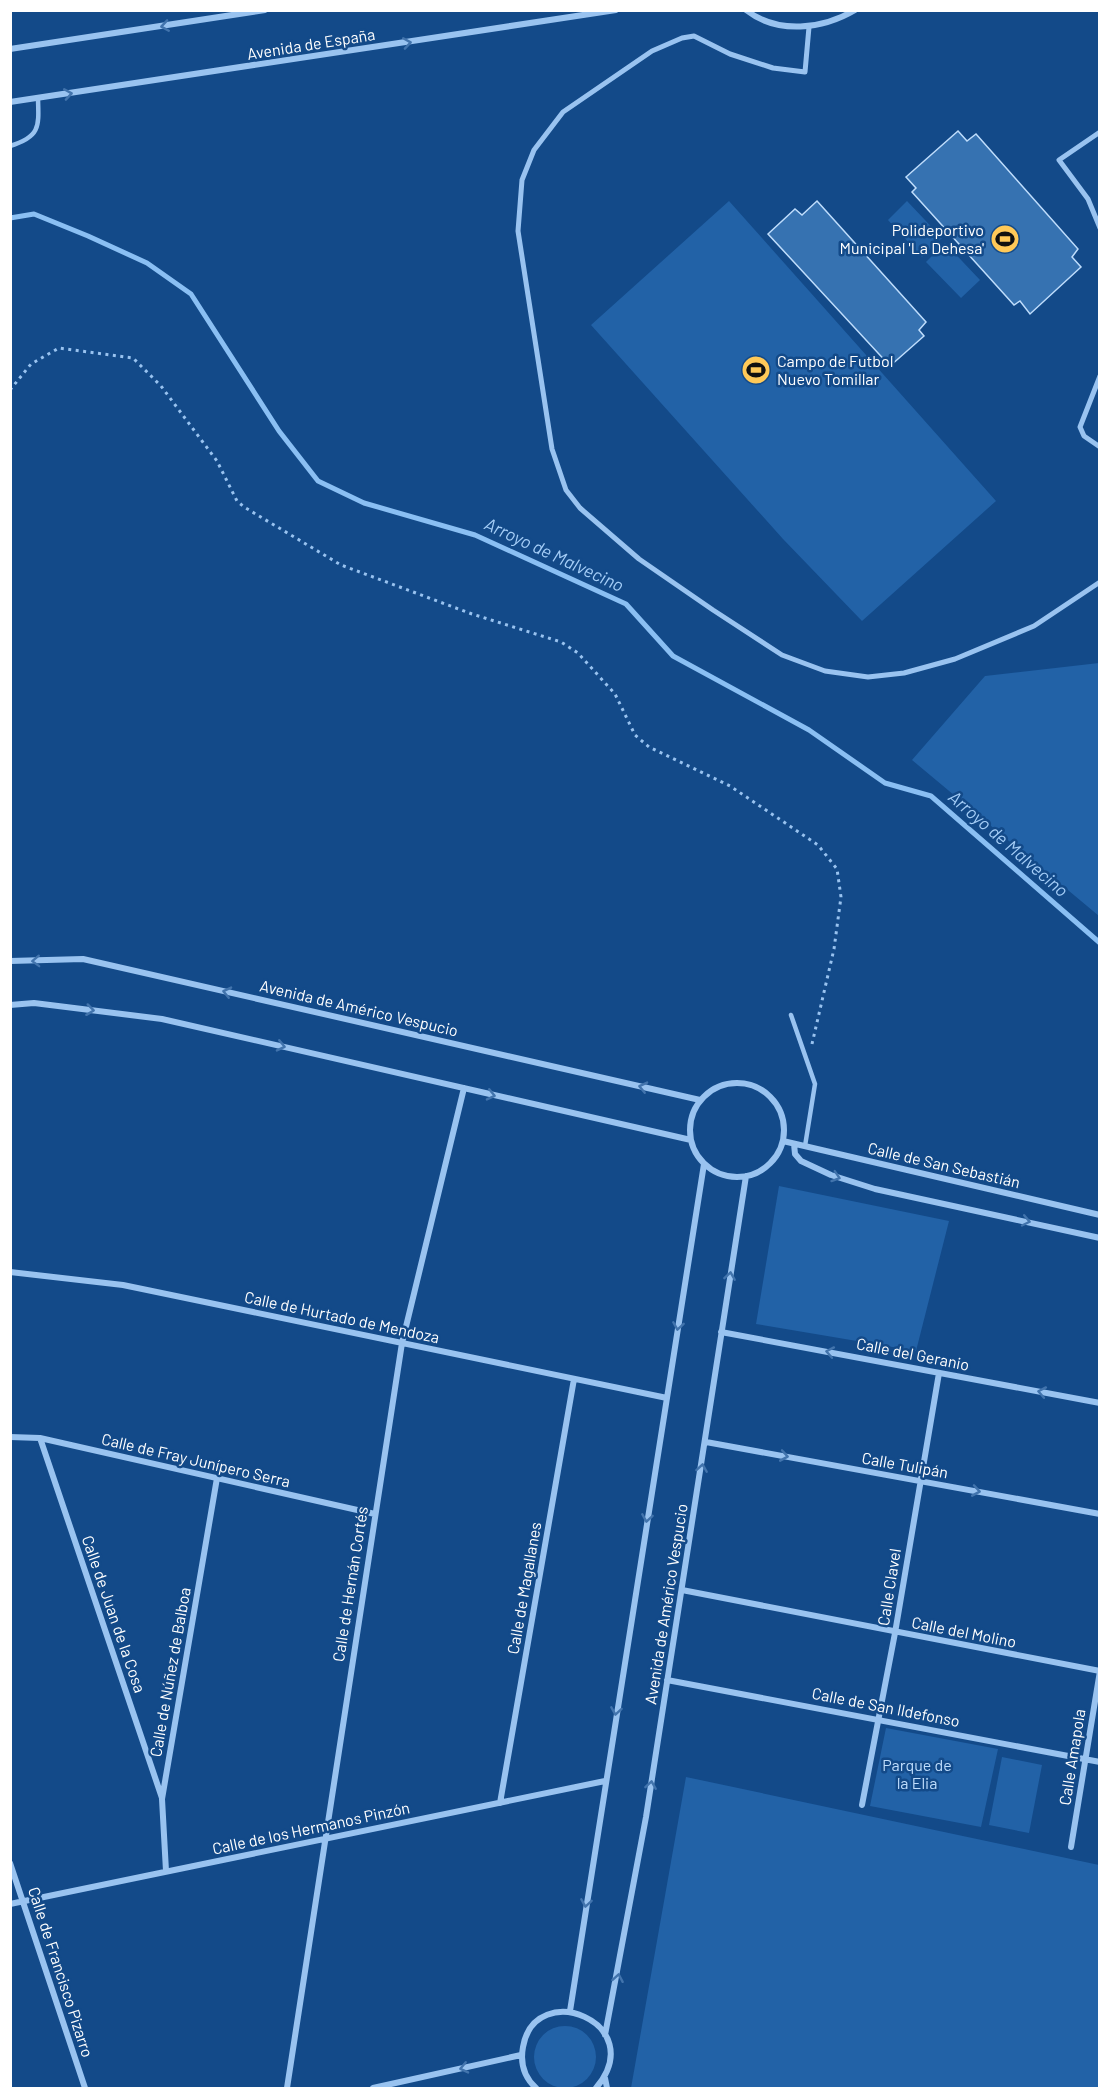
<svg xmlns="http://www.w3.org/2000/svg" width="1110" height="2099" viewBox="0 0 1110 2099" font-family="Barlow,sans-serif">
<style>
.green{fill:#2262a7}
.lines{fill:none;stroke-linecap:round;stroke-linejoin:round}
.stream{stroke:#8abff3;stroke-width:5}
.building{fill:#3672b1;stroke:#bfddfc;stroke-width:1.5}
.path{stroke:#99c3f0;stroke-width:3;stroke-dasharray:3 4.5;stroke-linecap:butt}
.service{stroke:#99c3f0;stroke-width:4.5}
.pedestrian{stroke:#99c3f0;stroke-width:5}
.minor{stroke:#99c3f0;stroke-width:6}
.oneway{stroke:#4274ad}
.labels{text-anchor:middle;stroke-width:5;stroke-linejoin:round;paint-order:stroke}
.street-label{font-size:16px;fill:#fff;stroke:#134a89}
.poi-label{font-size:16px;fill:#fff;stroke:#134a89;text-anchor:end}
.park-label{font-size:16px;fill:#bfddfc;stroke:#134a89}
.water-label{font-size:18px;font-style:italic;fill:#a4cdf7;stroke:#134a89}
</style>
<rect width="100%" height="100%" fill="#134a89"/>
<path class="green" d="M729 201 996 501 862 621 783 539 591 325Z
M907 201 942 238 922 257 888 220Z
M945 243 980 280 961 298 926 262Z
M1099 663H1100L1099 916 912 760 985 676Z
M779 1186 949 1221 916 1351 756 1324Z
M886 1728 998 1749 981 1827 870 1806Z
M1002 1757 1042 1765 1029 1833 989 1825Z
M686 1777 1099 1865V2088H631Z
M534 2057a31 31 0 1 1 62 0a31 31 0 1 1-62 0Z"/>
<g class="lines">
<path class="stream" d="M10 218 34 214 88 236 147 263 191 294 279 431 318 481 364 503 475 535 626 604 673 656 809 730 885 783 931 796 1100 943"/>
</g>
<path class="building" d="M958 131 967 141 976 134 1078 249 1072 257 1081 267 1030 314 1020 301 1014 305 912 192 916 188 906 177Z
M817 201 926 322 919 330 924 336 890 366 768 234 795 209 802 215Z"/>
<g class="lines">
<path class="path" d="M10 390 31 364 59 348 133 358 161 386 217 461 237 501 244 507 341 565 472 614 561 642 578 653 615 694 635 735 649 747 730 786 818 845 837 869 841 897 834 949 812 1044"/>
<path class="service" d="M10 146C40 137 39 127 38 99
M791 1015 815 1084 805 1146"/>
<path class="pedestrian" d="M809 27 805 72 773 68 730 54 694 36 682 38 652 51 563 112 534 150 522 180 518 231 552 449 566 490 580 508 639 559 713 610 782 655 825 671 868 677 904 673 955 659 1034 626 1100 582
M1100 132 1059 160 1088 199 1100 228
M1100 376 1080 427 1084 436 1100 447"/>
<path class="minor" d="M746 10C778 35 823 29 855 10
M10 49 265 10
M10 102 616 10
M10 961 83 959 700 1100
M10 1005 34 1003 162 1019 691 1140
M690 1130a47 47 0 1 1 94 0a47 47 0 1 1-94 0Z
M783 1141 1100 1215
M794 1144 795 1154 801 1161 831 1175 875 1189 1100 1238
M10 1272 123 1285 667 1398
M721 1332 1100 1403
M10 1437 40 1438 375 1514
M40 1438 162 1798
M706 1442 1100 1514
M682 1590 1100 1671 1071 1847
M667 1680 1100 1762
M500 1803 574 1379
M862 1805 895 1633 939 1373
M10 1863 85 2088
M166 1871 162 1799 217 1478
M10 1904 605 1781
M570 2011 704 1164
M605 2035 646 1817 746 1176
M605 2078 607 2088
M287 2088 402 1343 464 1088
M373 2088 521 2055
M536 2088C524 2077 520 2063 523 2047 535 1977 651 2023 596 2088"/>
</g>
<defs><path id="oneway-chevron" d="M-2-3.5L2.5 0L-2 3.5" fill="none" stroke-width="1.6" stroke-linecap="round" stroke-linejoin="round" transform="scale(1.5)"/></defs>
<g class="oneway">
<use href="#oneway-chevron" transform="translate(165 26) rotate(171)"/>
<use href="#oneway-chevron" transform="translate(407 43) rotate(-9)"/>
<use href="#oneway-chevron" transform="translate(68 94) rotate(-9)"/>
<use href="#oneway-chevron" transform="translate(36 961) rotate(178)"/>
<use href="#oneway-chevron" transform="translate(227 992) rotate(-167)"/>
<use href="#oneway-chevron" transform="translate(90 1010) rotate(7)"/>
<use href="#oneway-chevron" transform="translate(281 1046) rotate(13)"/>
<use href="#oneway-chevron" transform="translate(643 1087) rotate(-167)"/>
<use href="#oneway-chevron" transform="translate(491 1095) rotate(13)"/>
<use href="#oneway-chevron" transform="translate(836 1177) rotate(18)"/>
<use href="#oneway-chevron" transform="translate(1026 1221) rotate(12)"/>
<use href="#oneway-chevron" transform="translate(730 1276) rotate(-81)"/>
<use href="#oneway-chevron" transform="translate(678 1326) rotate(99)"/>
<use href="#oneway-chevron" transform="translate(830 1352) rotate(-169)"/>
<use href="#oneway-chevron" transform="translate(1042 1392) rotate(-169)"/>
<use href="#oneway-chevron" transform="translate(784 1456) rotate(10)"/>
<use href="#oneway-chevron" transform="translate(702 1468) rotate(-81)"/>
<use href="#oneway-chevron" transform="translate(976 1491) rotate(10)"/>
<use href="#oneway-chevron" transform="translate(647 1518) rotate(99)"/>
<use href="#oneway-chevron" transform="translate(616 1711) rotate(99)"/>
<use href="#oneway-chevron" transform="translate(651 1785) rotate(-81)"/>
<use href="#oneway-chevron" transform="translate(586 1903) rotate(99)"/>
<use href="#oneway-chevron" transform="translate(618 1978) rotate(-80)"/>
<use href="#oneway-chevron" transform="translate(464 2068) rotate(167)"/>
</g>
<defs>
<g id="stadium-disc" transform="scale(1.5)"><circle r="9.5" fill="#ffc958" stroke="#134a89"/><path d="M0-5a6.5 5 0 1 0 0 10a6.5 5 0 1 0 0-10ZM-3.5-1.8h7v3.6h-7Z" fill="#111"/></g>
</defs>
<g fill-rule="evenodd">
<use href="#stadium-disc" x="1005" y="239"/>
<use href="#stadium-disc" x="756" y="370"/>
</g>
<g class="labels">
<g class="street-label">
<text transform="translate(311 44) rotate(-9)" y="6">Avenida de España</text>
<text transform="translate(359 1008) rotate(13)" y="6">Avenida de Américo Vespucio</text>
<text transform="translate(944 1165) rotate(13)" y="6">Calle de San Sebastián</text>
<text transform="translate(342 1317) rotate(12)" y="6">Calle de Hurtado de Mendoza</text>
<text transform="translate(913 1354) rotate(11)" y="6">Calle del Geranio</text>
<text transform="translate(196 1460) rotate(13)" y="6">Calle de Fray Junípero Serra</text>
<text transform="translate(905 1465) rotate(10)" y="6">Calle Tulipán</text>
<text transform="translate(350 1584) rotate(-81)" y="6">Calle de Hernán Cortés</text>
<text transform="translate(889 1587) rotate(-81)" y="6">Calle Clavel</text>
<text transform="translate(524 1588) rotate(-80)" y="6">Calle de Magallanes</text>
<text transform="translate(666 1604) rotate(-81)" y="6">Avenida de Américo Vespucio</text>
<text transform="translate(114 1614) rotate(71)" y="6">Calle de Juan de la Cosa</text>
<text transform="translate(964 1632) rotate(11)" y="6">Calle del Molino</text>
<text transform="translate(170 1672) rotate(-80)" y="6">Calle de Núñez de Balboa</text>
<text transform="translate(886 1707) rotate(11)" y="6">Calle de San Ildefonso</text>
<text transform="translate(1072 1757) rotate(-81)" y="6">Calle Amapola</text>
<text transform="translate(311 1828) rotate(-12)" y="6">Calle de los Hermanos Pinzón</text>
<text transform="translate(61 1972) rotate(72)" y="6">Calle de Francisco Pizarro</text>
</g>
<g class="poi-label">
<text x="984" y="236">Polideportivo<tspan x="984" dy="18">Municipal 'La Dehesa'</tspan></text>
<text x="777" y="367" text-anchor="start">Campo de Futbol<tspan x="777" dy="18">Nuevo Tomillar</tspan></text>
</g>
<g class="park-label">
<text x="917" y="1771">Parque de<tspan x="917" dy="18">la Elia</tspan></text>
</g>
<g class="water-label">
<text transform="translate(554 555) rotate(25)" y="6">Arroyo de Malvecino</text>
<text transform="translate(1008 844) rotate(41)" y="6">Arroyo de Malvecino</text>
</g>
</g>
<rect width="1110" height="2099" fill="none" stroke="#ffffff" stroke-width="24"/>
</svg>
